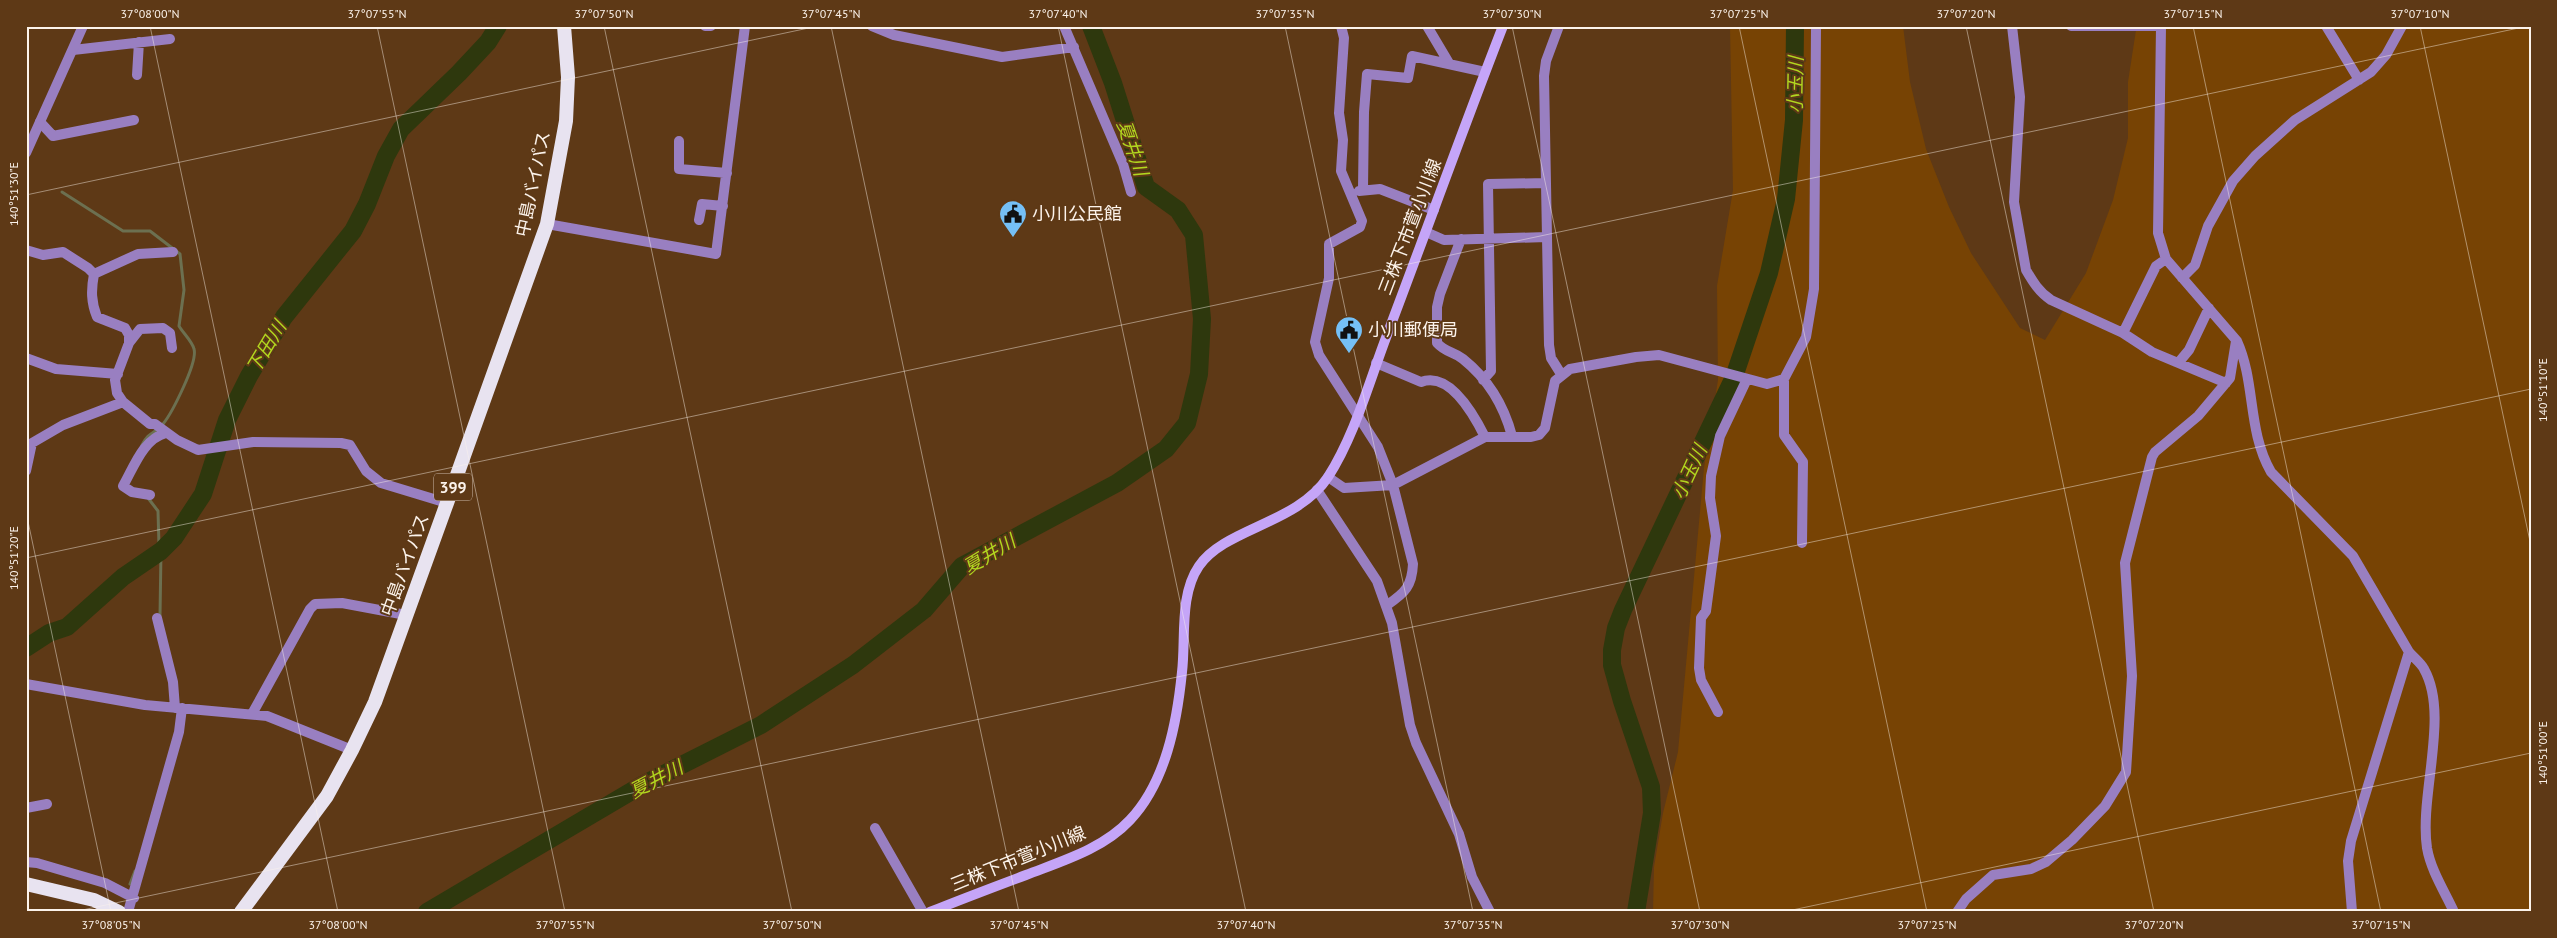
<svg xmlns="http://www.w3.org/2000/svg" width="2557" height="938" viewBox="0 0 2557 938" font-family="'PT Sans','Noto Sans JP',sans-serif">
<style>
.green{fill:#774304}
.lines{fill:none;stroke-linecap:round;stroke-linejoin:round}
.stream{stroke:#6c7050;stroke-width:3}
.river{stroke:#2e380d;stroke-width:18}
.minor{stroke:#997fc1;stroke-width:10}
.tertiary{stroke:#997fc1;stroke-width:10}
.secondary{stroke:#c5a5f8;stroke-width:10}
.trunk{stroke:#e8e3f0;stroke-width:14}
.ticks{fill:none;stroke:#fcf3eb;stroke-width:1;stroke-opacity:0.45}
.labels{text-anchor:middle;stroke-width:4;stroke-linejoin:round;paint-order:stroke}
.shield{fill:#5e3916;stroke:#cdbbab;stroke-width:1}
.shield-label{font-size:16px;font-weight:bold;fill:#fcf3eb}
.street-label{font-size:18px;fill:#fcf3eb;stroke:#5e3916}
.poi-label{font-size:18px;fill:#fcf3eb;stroke:#5e3916;text-anchor:start}
.water-label{font-size:19px;font-style:italic;fill:#b2d71f;stroke:#5e3916}
.neatline{fill:none;stroke:#fcf3eb;stroke-width:2}
.ticks-label{font-size:12px;text-anchor:middle;fill:#fcf3eb}
</style>
<rect width="100%" height="100%" fill="#5e3916"/>
<path class="green" d="M1730 26H1903L1910 82 1926 149 1949 207 1971 253 2020 328 2045 340 2086 273 2113 200 2128 138V82L2136 30 2139 26H2531V912H1653L1654 867 1663 813 1678 752 1704 468 1718 380 1717 286 1733 190Z"/>
<g class="lines">
<path class="stream" d="M62 192 123 231H150L180 254 184 290 179 326C183 333 192 341 194 349 198 362 172 413 163 424 155 434 149 431 142 445
M148 498 158 511 159 546 163 549
M160 616 161 551
M130 884 135 871"/>
<path class="river" d="M26 648 49 633 67 627 123 577 161 551 174 538 203 494 227 420 249 376 284 317 353 231 367 204 386 156 401 129 459 73 488 42 498 26
M427 912 642 785 761 725 853 665 924 610 962 566 1117 483 1166 449 1187 423 1199 374 1202 319 1194 235 1178 210 1146 187 1113 83 1091 26
M1636 912 1652 813 1651 787 1622 701 1612 665V650L1616 628 1623 610 1734 377 1769 273 1786 199 1794 120 1795 26"/>
<path class="minor" d="M705 26H711
M872 26 894 35 1002 57 1074 47
M1064 26 1123 164 1131 192
M1341 26 1344 38 1339 113 1343 140 1341 171 1362 221 1360 227 1329 244V278L1315 342 1319 355 1378 447 1393 485 1413 564C1412 586 1405 593 1387 605
M1427 26 1449 63
M1559 26 1546 61 1544 76 1549 345 1551 358 1561 374
M2012 26 2020 97 2014 202 2026 270C2033 282 2039 292 2051 300L2123 333 2156 266 2166 259
M2071 26H2161
M2326 26 2359 80
M2161 27 2158 233 2166 259 2237 341C2256 383 2247 430 2271 472L2353 556 2409 652 2351 841 2348 861 2352 912
M73 50 170 39
M137 75 139 42
M40 122 53 136 134 120
M679 141V169L727 173
M1363 189 1364 112 1367 74 1408 78 1412 56 1485 72
M1359 191 1380 189 1434 210
M699 220 702 204 723 206
M547 224 716 254 745 26
M1426 232 1444 240 1547 237
M1461 239 1440 294 1437 307V343C1446 353 1453 351 1463 359 1488 379 1504 406 1512 436
M26 250 43 255 63 252 88 268 94 274C91 290 91 302 97 317L125 328 129 335V343L115 380 117 393 123 402 150 424H155L177 440 198 450 253 442 341 443 350 445 366 471 381 483 447 503
M94 274 138 254 173 252
M2182 278 2195 265 2208 226 2233 181 2255 156 2295 120 2371 72 2386 55 2402 26
M2123 333 2152 352 2226 383
M129 343 140 329 163 328 170 333 172 348
M26 358 56 369 118 374
M2179 362 2189 350 2209 308
M1376 363 1421 382C1450 371 1474 415 1485 437
M1784 379V435L1803 462 1802 543
M1483 380 1491 371 1488 184 1546 183
M26 471 32 443 63 425 123 402
M1328 477 1344 488 1393 485 1485 437H1531L1539 435 1545 428 1555 381 1570 369 1636 357 1659 355 1767 384 1784 379 1806 337 1814 289 1816 26
M150 495 132 492 123 486C134 467 143 439 166 433
M157 618 173 682 175 708
M2409 652C2414 658 2421 663 2424 669 2450 715 2419 795 2427 848 2431 871 2445 892 2454 912
M26 684 145 705 267 716 352 750
M1718 712 1701 680 1699 668 1701 618 1706 611 1716 536 1710 498 1711 476 1720 436 1747 379
M252 714 310 609 315 604 342 603 406 615
M26 808 47 804
M875 828 923 912
M26 862 37 863 105 883 134 898
M128 912 179 732 182 708
M1957 912 1966 899 1993 875 2031 869 2046 862 2072 840 2105 806 2126 772 2132 676 2125 563 2152 457 2155 452 2198 416 2230 378 2236 341"/>
<path class="tertiary" d="M26 153 83 26
M1317 490 1377 581 1392 623 1410 725 1416 743 1459 834 1472 877 1490 912"/>
<path class="secondary" d="M930 912C962 899 994 887 1026 875 1062 861 1103 849 1130 820 1166 782 1177 722 1182 672 1186 639 1179 595 1199 566 1225 528 1297 524 1328 477 1355 435 1369 382 1387 335 1426 232 1463 129 1503 26"/>
<path class="trunk" d="M26 884 94 900 119 912
M241 912 327 796 352 750 375 702 447 503 547 224 566 121 568 77 564 26"/>
</g>
<path class="ticks" d="M150 26 338 912M377 26 565 912M604 26 792 912M831 26 1019 912M1058 26 1246 912M1285 26 1473 912M1512 26 1700 912M1739 26 1927 912M1966 26 2154 912M2193 26 2381 912M2420 26 2531 546M26 195 818 26M26 512 111 912M26 558 2528 26M73 912 2531 389M1783 912 2531 753"/>
<defs>
<g id="civic-pin" transform="scale(1.4375)"><path d="M0 17L-7.5 6A9.5 9.5 0 1 1 7.5 6Z" fill="#75c0f6" stroke="#5e3916"/><path d="M-.6-6.5H3V-4.5H.6V-3L4-1V1h2V6H-6V1h2V-1L-.6-3ZM-1.2 2.5V6h2.4V2.5Z" fill="#111"/></g>
</defs>
<g fill-rule="evenodd">
<use href="#civic-pin" x="1013" y="214"/>
<use href="#civic-pin" x="1349" y="330"/>
</g>
<g class="labels">
<rect class="shield" x="434" y="473.5" width="38" height="27" rx="4"/>
<g class="shield-label">
<text x="453" y="493">399</text>
</g>
<g class="street-label">
<text transform="translate(533 184) rotate(-78)" y="6">中島バイパス</text>
<text transform="translate(1410 227) rotate(-69)" y="6">三株下市萱小川線</text>
<text transform="translate(405 565) rotate(-70)" y="6">中島バイパス</text>
<text transform="translate(1018 859) rotate(-22)" y="6">三株下市萱小川線</text>
</g>
<g class="poi-label">
<text x="1032" y="220">小川公民館</text>
<text x="1368" y="336">小川郵便局</text>
</g>
<g class="water-label">
<text transform="translate(1795 85) rotate(-89)" y="7">小玉川</text>
<text transform="translate(1133 148) rotate(71)" y="7">夏井川</text>
<text transform="translate(266 347) rotate(-59)" y="7">下田川</text>
<text transform="translate(1689 472) rotate(-65)" y="7">小玉川</text>
<text transform="translate(989 554) rotate(-31)" y="7">夏井川</text>
<text transform="translate(656 779) rotate(-28)" y="7">夏井川</text>
</g>
</g>
<rect width="2557" height="938" fill="none" stroke="#5e3916" stroke-width="55"/>
<rect x="28" y="28" width="2502" height="882" class="neatline"/>
<g class="ticks-label">
<text x="150" y="18">37°08'00"N</text>
<text x="377" y="18">37°07'55"N</text>
<text x="604" y="18">37°07'50"N</text>
<text x="831" y="18">37°07'45"N</text>
<text x="1058" y="18">37°07'40"N</text>
<text x="1285" y="18">37°07'35"N</text>
<text x="1512" y="18">37°07'30"N</text>
<text x="1739" y="18">37°07'25"N</text>
<text x="1966" y="18">37°07'20"N</text>
<text x="2193" y="18">37°07'15"N</text>
<text x="2420" y="18">37°07'10"N</text>
<text transform="translate(14 194) rotate(-90)" y="4">140°51'30"E</text>
<text transform="translate(2543 390) rotate(-90)" y="4">140°51'10"E</text>
<text transform="translate(14 558) rotate(-90)" y="4">140°51'20"E</text>
<text transform="translate(2543 753) rotate(-90)" y="4">140°51'00"E</text>
<text x="111" y="929">37°08'05"N</text>
<text x="338" y="929">37°08'00"N</text>
<text x="565" y="929">37°07'55"N</text>
<text x="792" y="929">37°07'50"N</text>
<text x="1019" y="929">37°07'45"N</text>
<text x="1246" y="929">37°07'40"N</text>
<text x="1473" y="929">37°07'35"N</text>
<text x="1700" y="929">37°07'30"N</text>
<text x="1927" y="929">37°07'25"N</text>
<text x="2154" y="929">37°07'20"N</text>
<text x="2381" y="929">37°07'15"N</text>
</g>
</svg>
